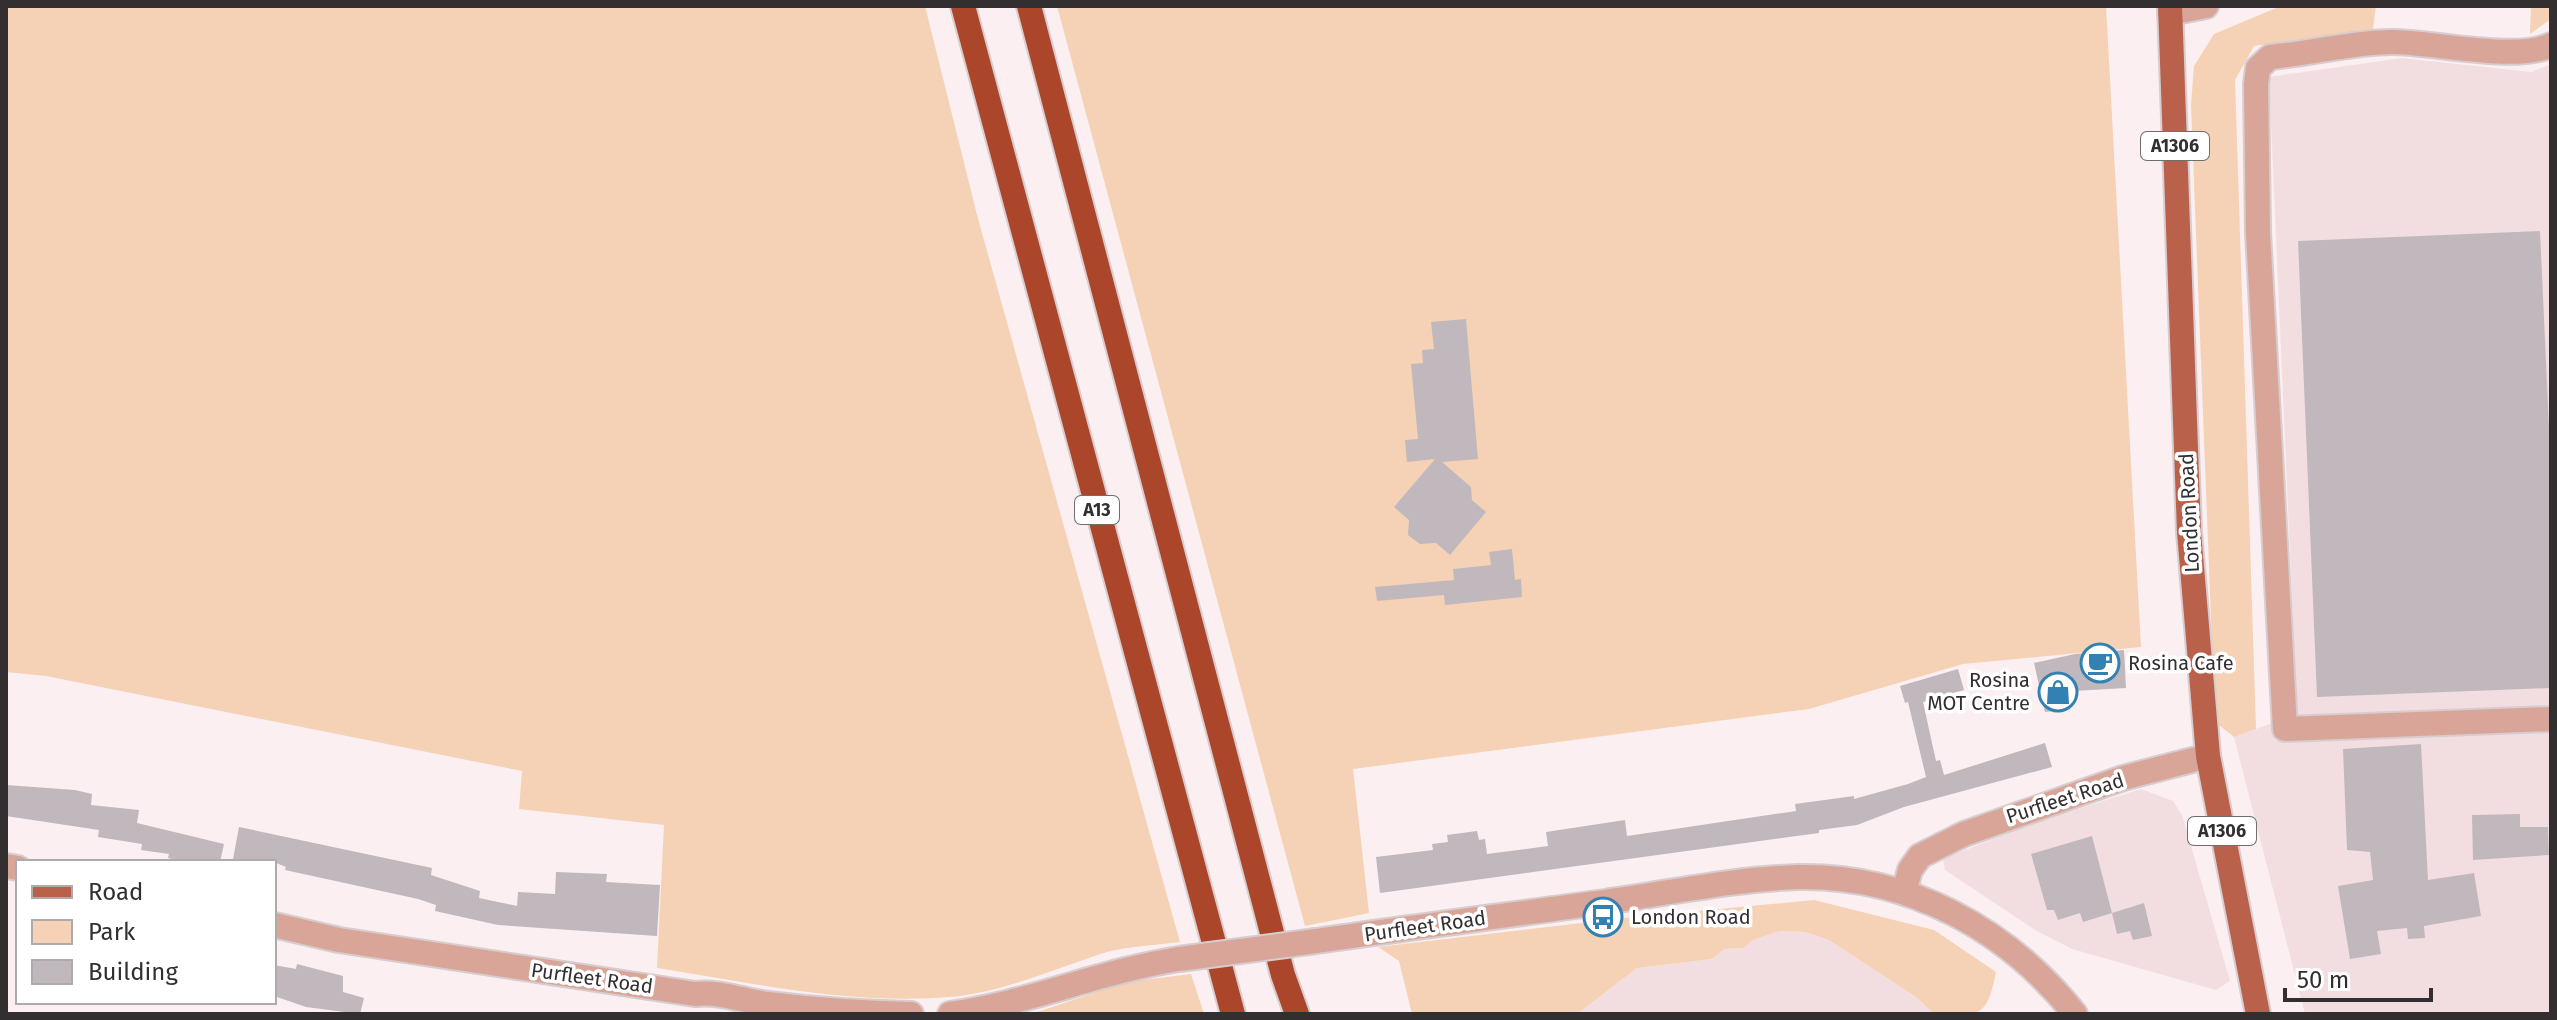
<svg xmlns="http://www.w3.org/2000/svg" width="2557" height="1020" viewBox="0 0 2557 1020" font-family="'Fira Sans',sans-serif">
<style>
.built{fill:#f2dee0}
.green{fill:#f5d2b5}
.building{fill:#c1b8bd}
.lines{fill:none;stroke-linecap:round;stroke-linejoin:round}
.minor-casing{stroke:#d7ccce;stroke-width:28}
.major-casing{stroke:#d7ccce;stroke-width:28}
.highway-casing{stroke:#d7ccce;stroke-width:28}
.minor{stroke:#d8a598;stroke-width:24}
.major{stroke:#b9614a;stroke-width:24}
.highway{stroke:#ac462b;stroke-width:24}
.minor-bridge-casing{stroke:#d7ccce;stroke-width:28;stroke-linecap:butt}
.minor-bridge{stroke:#d8a598;stroke-width:24}
.labels{text-anchor:middle;stroke-width:7;stroke-linejoin:round;paint-order:stroke}
.shield{fill:#fff;stroke:#706d6d;stroke-width:2}
.shield-label{font-size:18px;font-weight:bold;fill:#332e2f}
.street-label{font-size:20px;fill:#332e2f;stroke:#fff}
.poi-label{font-size:20px;fill:#332e2f;stroke:#fff;text-anchor:start}
</style>
<rect width="100%" height="100%" fill="#fbeff1"/>
<path class="built" d="M2402 58 2531 72 2551 64V1014H2305L2234 737 2297 714 2269 77Z
M2141 789 2173 801 2182 815 2230 981 2216 990 2072 949 2035 930 1945 870 1943 859 2028 825Z
M1780 931 1805 932 1829 940 1916 997 1934 1014H1577L1637 968 1712 959 1724 949 1743 948 1753 940Z"/>
<path class="green" d="M6 6H925L977 215 1180 942C1157 945 1130 946 1107 952 1056 968 1002 993 949 997 852 1005 751 983 657 968L664 825 519 809 522 771 46 676 6 672Z
M1057 6H2106L2141 647 1963 664 1809 709 1353 769 1369 913 1305 926Z
M2281 6H2376L2373 29 2254 46 2235 80 2256 729 2234 737 2215 722 2191 105 2194 66 2214 34Z
M2531 6H2551V19L2530 34Z
M1814 900 1934 930 1996 972C1986 1020 1981 1014 1934 1014L1916 997 1829 940 1805 932 1780 931 1753 940 1743 948 1724 949 1712 959 1637 968 1577 1014H1412L1399 961 1378 947 1633 917Z
M1191 974 1204 1014H1031L1127 982Z"/>
<path class="building" d="M2540 231 2551 471V688L2317 697 2298 241Z
M1466 319 1478 459 1442 462 1471 487 1472 500 1486 512 1450 555 1436 543 1420 544 1408 535 1409 520 1394 507 1435 459 1407 462 1405 440 1418 439 1411 364 1423 363 1422 350 1434 349 1431 322Z
M1512 549 1515 580 1521 579 1522 597 1445 605 1444 595 1377 601 1375 587 1454 580 1453 569 1491 565 1489 552Z
M2124 650 2126 688 2074 691 2075 698 2062 699 2063 710 2045 712 2034 663 2075 654Z
M1958 669 1964 690 1923 702 1936 761 1940 760 1944 775 2045 743 2052 767 1904 807 1857 825 1819 830V833L1380 893 1376 857 1433 850 1432 844 1448 842 1447 835 1477 831 1479 840 1485 839 1487 854 1548 846 1546 832 1625 820 1627 836 1661 831 1796 811 1795 804 1854 796V799L1908 784 1926 777 1908 702 1905 703 1900 686Z
M2421 744 2428 880 2474 873 2481 916 2424 926 2425 938 2408 939 2407 928 2377 931 2381 954 2350 959 2338 886 2373 880 2370 852 2347 850 2343 749Z
M6 785 75 790 92 794 91 805 139 810 137 823 224 844 220 862H186L168 858 169 854 141 850 142 844 98 837 99 830 6 816Z
M2520 814V827H2548L2549 855 2473 860 2472 815Z
M239 827 432 868 431 875 480 891 479 898 517 906 518 892 555 894 556 872 607 874 606 882 660 885 657 936 498 925 435 911 436 905 418 899 285 870 286 867 274 862 233 859Z
M2092 836 2112 913 2083 922 2080 913 2058 920 2054 910H2047L2031 854Z
M2144 903 2152 936 2133 940 2130 931 2117 934 2112 913Z
M297 964 343 976V992L364 998 360 1014 306 1007 274 996V965L296 969Z"/>
<g class="lines">
<g class="minor-casing">
<path id="minor" d="M2170 13 2206 6
M2551 45C2517 62 2433 42 2392 42 2357 42 2321 51 2287 55L2270 57 2258 68 2256 84 2258 233 2285 729 2551 719
M6 866 18 868
M1904 892 1910 870 1920 856 1964 834 2123 778 2208 756
M274 925 339 940 695 994C720 991 744 1001 768 1004 816 1010 863 1013 911 1014
M1316 941C1412 927 1509 915 1605 902 1668 893 1734 879 1798 877 1909 875 2007 929 2075 1014
M950 1014C1029 1003 1101 971 1179 959"/>
</g>
<g class="major-casing">
<path id="major" d="M2170 6 2189 532 2208 756 2258 1014"/>
</g>
<g class="highway-casing">
<path id="highway" d="M963 6 1233 1014
M1029 6 1283 975 1297 1014"/>
</g>
<use href="#minor" class="minor"/>
<use href="#major" class="major"/>
<use href="#highway" class="highway"/>
<g class="minor-bridge-casing">
<path id="minor-bridge" d="M1179 959 1316 941"/>
</g>
<use href="#minor-bridge" class="minor-bridge"/>
</g>
<defs>
<g id="cafe-ring" transform="scale(2)"><circle r="9.5" fill="#fff" stroke="#3380b2" stroke-width="1.5"/><path d="M-5.5-4.5H6V0H3Q3 3.5 0 3.5H-2.5Q-5.5 3.5-5.5 0ZM3-3.2v2h1.7v-2ZM-6 4.5H4V6H-6Z" fill="#3380b2"/></g>
<g id="shop-ring" transform="scale(2)"><circle r="9.5" fill="#fff" stroke="#3380b2" stroke-width="1.5"/><path d="M-5-2.5h2.3a2.7 3.5 0 0 1 5.4 0H5L5.5 6h-11ZM-1.5-2.5h3a1.5 2.3 0 0 0-3 0Z" fill="#3380b2"/></g>
<g id="bus-ring" transform="scale(2)"><circle r="9.5" fill="#fff" stroke="#3380b2" stroke-width="1.5"/><path d="M-5-6H5V4H4V6H2V4H-2V6H-4V4H-5ZM-3.5-4V0h7V-4ZM-3.5 1.2v1.5H-2V1.2ZM2 1.2v1.5H3.5V1.2Z" fill="#3380b2"/></g>
</defs>
<g fill-rule="evenodd">
<use href="#cafe-ring" x="2100" y="663"/>
<use href="#shop-ring" x="2058" y="692"/>
<use href="#bus-ring" x="1603" y="917"/>
</g>
<g class="labels">
<g class="shield">
<rect x="2141" y="132" width="68" height="28" rx="6"/>
<rect x="1075" y="496" width="44" height="28" rx="6"/>
<rect x="2188" y="817" width="68" height="28" rx="6"/>
</g>
<g class="shield-label">
<text x="2175" y="152">A1306</text>
<text x="1097" y="516">A13</text>
<text x="2222" y="837">A1306</text>
</g>
<g class="street-label">
<text transform="translate(2189 513) rotate(-93)" y="7">London Road</text>
<text transform="translate(2065 798) rotate(-18)" y="7">Purfleet Road</text>
<text transform="translate(1425 926) rotate(-8)" y="7">Purfleet Road</text>
<text transform="translate(592 978) rotate(8)" y="7">Purfleet Road</text>
</g>
<g class="poi-label">
<text x="2128" y="670">Rosina Cafe</text>
<text x="2030" y="687" text-anchor="end">Rosina<tspan x="2030" dy="23">MOT Centre</tspan></text>
<text x="1631" y="924">London Road</text>
</g>
</g>
<rect width="2557" height="1020" fill="none" stroke="#332e2f" stroke-width="16"/>
<rect x="16" y="860" width="260" height="144" fill="#ffffff" stroke="#adabac" stroke-width="2"/>
<rect x="32" y="886" width="40" height="12" fill="#b9614a" stroke="#adabac" stroke-width="2"/>
<text x="88" y="900" font-size="24" fill="#332e2f">Road</text>
<rect x="32" y="920" width="40" height="24" fill="#f5d2b5" stroke="#adabac" stroke-width="2"/>
<text x="88" y="940" font-size="24" fill="#332e2f">Park</text>
<rect x="32" y="960" width="40" height="24" fill="#c1b8bd" stroke="#adabac" stroke-width="2"/>
<text x="88" y="980" font-size="24" fill="#332e2f">Building</text>
<path d="M2285 988v12h146v-12" fill="none" stroke="#332e2f" stroke-width="4"/>
<text x="2297" y="988" font-size="24" fill="#332e2f" stroke="#ffffff" stroke-width="6" paint-order="stroke">50 m</text>
</svg>
